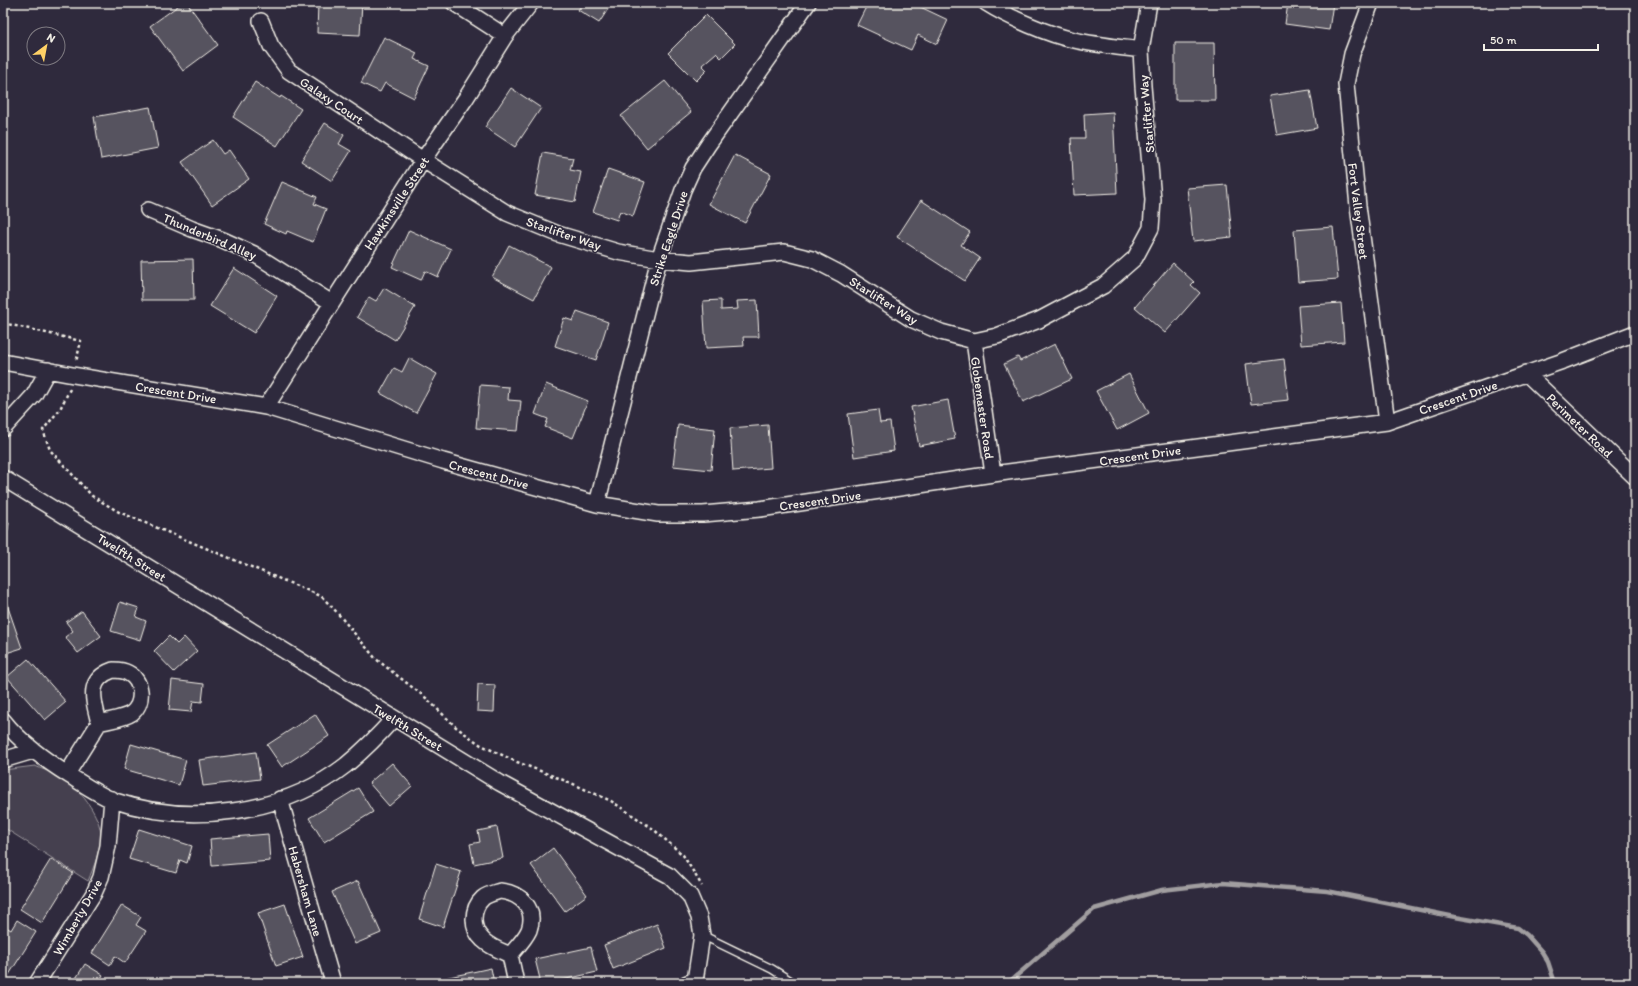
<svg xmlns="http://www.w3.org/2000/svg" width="1638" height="986" viewBox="0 0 1638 986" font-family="Itim,sans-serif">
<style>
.green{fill:#454050;stroke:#9c989c}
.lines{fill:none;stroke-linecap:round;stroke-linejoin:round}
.stream{stroke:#a19ea0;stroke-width:4.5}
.building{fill:#56525f;stroke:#f4f1e8}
.service-casing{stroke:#f4f1e8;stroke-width:10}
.minor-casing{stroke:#f4f1e8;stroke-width:18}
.path{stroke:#f4f1e8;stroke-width:2.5;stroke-dasharray:3 3;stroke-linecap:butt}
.service{stroke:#2f2a3d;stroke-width:7}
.minor{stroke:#2f2a3d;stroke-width:15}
.labels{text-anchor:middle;stroke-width:3;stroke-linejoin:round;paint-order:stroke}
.street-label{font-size:13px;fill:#f4f1e8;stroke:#2f2a3d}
</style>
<rect width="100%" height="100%" fill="#2f2a3d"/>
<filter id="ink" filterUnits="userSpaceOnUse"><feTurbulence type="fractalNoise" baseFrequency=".025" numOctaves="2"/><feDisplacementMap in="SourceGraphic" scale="8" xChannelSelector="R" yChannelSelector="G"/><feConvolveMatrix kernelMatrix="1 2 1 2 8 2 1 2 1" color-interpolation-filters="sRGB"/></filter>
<g filter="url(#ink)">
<path class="green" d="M35 766C43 770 53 772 61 777 78 786 101 816 101 836 100 852 94 866 88 881L3 827V770Z"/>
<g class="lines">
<path class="stream" d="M1008 983 1094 909 1162 890 1223 883 1327 891 1455 917 1518 928 1527 935 1542 952 1548 962 1555 983"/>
</g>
<path class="building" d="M182 3H187L218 45 183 71 150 26Z
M318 3H362L360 35 317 33Z
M583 3H612L599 23 578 10Z
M868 3H912L948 20 937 44 918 35 911 50 857 25Z
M1288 3H1333L1329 30 1285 24Z
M706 15 735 44 721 58 716 53 702 65 707 70 696 81 668 53Z
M384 37 417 53 414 59 429 66 414 98 385 83 380 92 361 83Z
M1175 43H1214L1215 100H1175Z
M665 81 691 112 647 148 621 116Z
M255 82 280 98 281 96 301 109 277 146 233 117Z
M511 88 541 108 515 147 485 127Z
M1310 90 1317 128 1277 135 1270 96Z
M150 107 158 148 101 159 94 117Z
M1113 112 1117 193 1074 195 1071 138H1085L1084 114Z
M325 123 344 135 339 144 351 151 332 181 301 161Z
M213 140 223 154 229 150 249 179 212 205 182 162Z
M543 153 573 158 570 170 581 172 575 202 535 195Z
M735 155 771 174 745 223 709 204Z
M608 169 645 182 633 216 620 211 617 220 593 212Z
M282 182 317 197 314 204 326 209 313 242 287 231 286 234 264 224Z
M1227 185 1232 237 1193 241 1187 188Z
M921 200 970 232 961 245 980 258 965 281 897 237Z
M1333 227 1338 279 1298 282 1294 230Z
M409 230 451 249 438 277 425 271 421 280 392 267Z
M509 245 551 267 534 299 492 277Z
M193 259 194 300H142L141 260Z
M1173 263 1194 282 1191 285 1200 293 1165 333 1135 307Z
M234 268 277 296 254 333 210 306Z
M384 288 415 307 395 340 357 317 369 297 376 301Z
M721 300V310L738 309 737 301 757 300 759 337H743L744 346 706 348 703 301Z
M1341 303 1344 342 1301 345 1298 306Z
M577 311 608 322 596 360 555 346 564 318 573 321Z
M1055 344 1072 379 1023 402 1004 364 1018 357 1020 361Z
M409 358 437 374 416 413 380 393 394 368 402 372Z
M1284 359 1289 400 1251 404 1246 364Z
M1129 374 1149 413 1117 430 1096 391Z
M546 384 588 401 573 438 545 427 548 419 535 414Z
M480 385 509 387 508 400 521 401 518 431 476 428Z
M948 400 955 439 919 446 911 407Z
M878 410 880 423 890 422 894 451 854 457 848 414Z
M678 425 715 429 711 470 673 466Z
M768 425 771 468 733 471 730 428Z
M3 522 9 523 3 561Z
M3 593 22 648 3 654Z
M120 602 139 608 136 617 146 621 140 640 111 631Z
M82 611 101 636 78 653 65 637 73 631 66 622Z
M169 636 177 644 184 637 197 651 174 672 154 651Z
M28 659 66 702 45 720 7 677Z
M172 680 204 684 202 702 193 701 191 712 169 710Z
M478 684 495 685 494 712 477 711Z
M315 714 329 736 282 767 267 745Z
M131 744 186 760 179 785 124 769Z
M256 752 260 779 203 786 199 760Z
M392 763 412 786 389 806 369 783Z
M358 788 373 812 324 842 309 818Z
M497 827 503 858 474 864 470 844 480 842 478 831Z
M139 829 192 846 187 863 180 860 176 873 129 859Z
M268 834 270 861 212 866 210 839Z
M553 848 587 895 565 911 531 865Z
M51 859 73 873 42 923 20 909Z
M436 864 461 872 443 927 419 919Z
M358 881 381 933 355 944 332 892Z
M285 904 303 957 276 966 258 913Z
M122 905 141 917 136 925 146 931 125 963 115 956 110 965 92 953Z
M17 920 36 932 5 981 3 980V925L11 930Z
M657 924 666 948 613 969 604 945Z
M591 947 597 972 549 983H541L535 959Z
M85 964 103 975 98 983H73Z
M491 968 494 983H435V980Z"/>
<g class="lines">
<g class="service-casing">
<path id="service" d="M702 935 772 969 794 983"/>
</g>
<g class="minor-casing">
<path id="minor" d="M454 3 505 36
M986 3C1008 17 1049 35 1074 40 1096 45 1118 47 1141 50
M1371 3 1352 54 1346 84 1358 206 1387 422
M261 21 271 46 289 71 423 160 507 213 558 234 618 252 659 259 691 262 784 252 812 259 841 274 911 319 941 332 974 341 997 336 1039 320 1103 286 1135 258 1151 228 1153 200 1143 86 1141 50 1149 3
M148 210 192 229 223 240 254 254 332 303
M974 341 993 474
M3 362 73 375 266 407 443 461 597 504 658 514H703L760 509 993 474 1387 422 1563 361 1635 333
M1526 373 1635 477
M266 407 423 160 466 98 505 36 531 3
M3 429 34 395 48 370
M3 478 500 783 670 876 690 896 699 917 702 935 695 981 687 983
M597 504 659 259 683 190 693 168 708 145 808 3
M113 670C118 670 123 670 128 673 142 680 145 702 132 713 123 719 109 720 99 723 94 701 85 680 113 670Z
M3 720C21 743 45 760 70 776 83 784 97 794 112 800 188 826 282 815 346 765 363 751 379 735 394 718
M3 760 33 751
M67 774 99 723
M280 799 333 983
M500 891C520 893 537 908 529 930 525 939 517 947 510 955 501 951 490 947 483 940 471 929 471 909 483 898 488 894 494 893 500 891Z
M510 955 516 983
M37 983 94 893 101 877 108 846 112 799"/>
</g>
<path class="path" d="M3 323 81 341 76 362
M70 389 60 409 43 430 50 450 92 496 119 512 321 596 334 609 376 659 426 698 456 727 481 745 517 762 571 783 611 801 652 828 683 855 702 886"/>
<use href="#service" class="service"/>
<use href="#minor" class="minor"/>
</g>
</g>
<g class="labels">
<g class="street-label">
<text transform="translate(332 100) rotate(34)" y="5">Galaxy Court</text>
<text transform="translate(1146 114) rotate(-95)" y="5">Starlifter Way</text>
<text transform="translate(396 203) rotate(-57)" y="5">Hawkinsville Street</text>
<text transform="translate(1359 211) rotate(83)" y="5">Fort Valley Street</text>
<text transform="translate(564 233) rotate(19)" y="5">Starlifter Way</text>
<text transform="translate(210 236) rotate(23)" y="5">Thunderbird Alley</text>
<text transform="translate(668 238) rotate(-72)" y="5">Strike Eagle Drive</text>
<text transform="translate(884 300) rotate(32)" y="5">Starlifter Way</text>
<text transform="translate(176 392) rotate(9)" y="5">Crescent Drive</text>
<text transform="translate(1458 397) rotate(-19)" y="5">Crescent Drive</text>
<text transform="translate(983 408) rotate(82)" y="5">Globemaster Road</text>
<text transform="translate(1580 425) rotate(44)" y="5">Perimeter Road</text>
<text transform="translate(1140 455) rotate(-8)" y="5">Crescent Drive</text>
<text transform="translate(489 474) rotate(15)" y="5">Crescent Drive</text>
<text transform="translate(820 500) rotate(-8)" y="5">Crescent Drive</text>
<text transform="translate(132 557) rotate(32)" y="5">Twelfth Street</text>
<text transform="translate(408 727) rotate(31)" y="5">Twelfth Street</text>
<text transform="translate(306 891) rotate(74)" y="5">Habersham Lane</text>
<text transform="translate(77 917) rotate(-60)" y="5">Wimberly Drive</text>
</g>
</g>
<rect width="1638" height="986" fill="none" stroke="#2f2a3d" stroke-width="16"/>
<rect x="8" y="8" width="1622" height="970" fill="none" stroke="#f4f1e8" stroke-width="1.5" filter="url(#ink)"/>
<g transform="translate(46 46) rotate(32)"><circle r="19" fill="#2f2a3d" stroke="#7e7a81"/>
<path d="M0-3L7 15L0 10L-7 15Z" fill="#ffd166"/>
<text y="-6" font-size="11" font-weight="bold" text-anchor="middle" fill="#f4f1e8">N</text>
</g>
<path d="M1484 44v6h114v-6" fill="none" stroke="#f4f1e8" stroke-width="2"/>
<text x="1490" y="44" font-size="12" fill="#f4f1e8" stroke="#2f2a3d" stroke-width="3" paint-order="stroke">50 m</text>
</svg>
